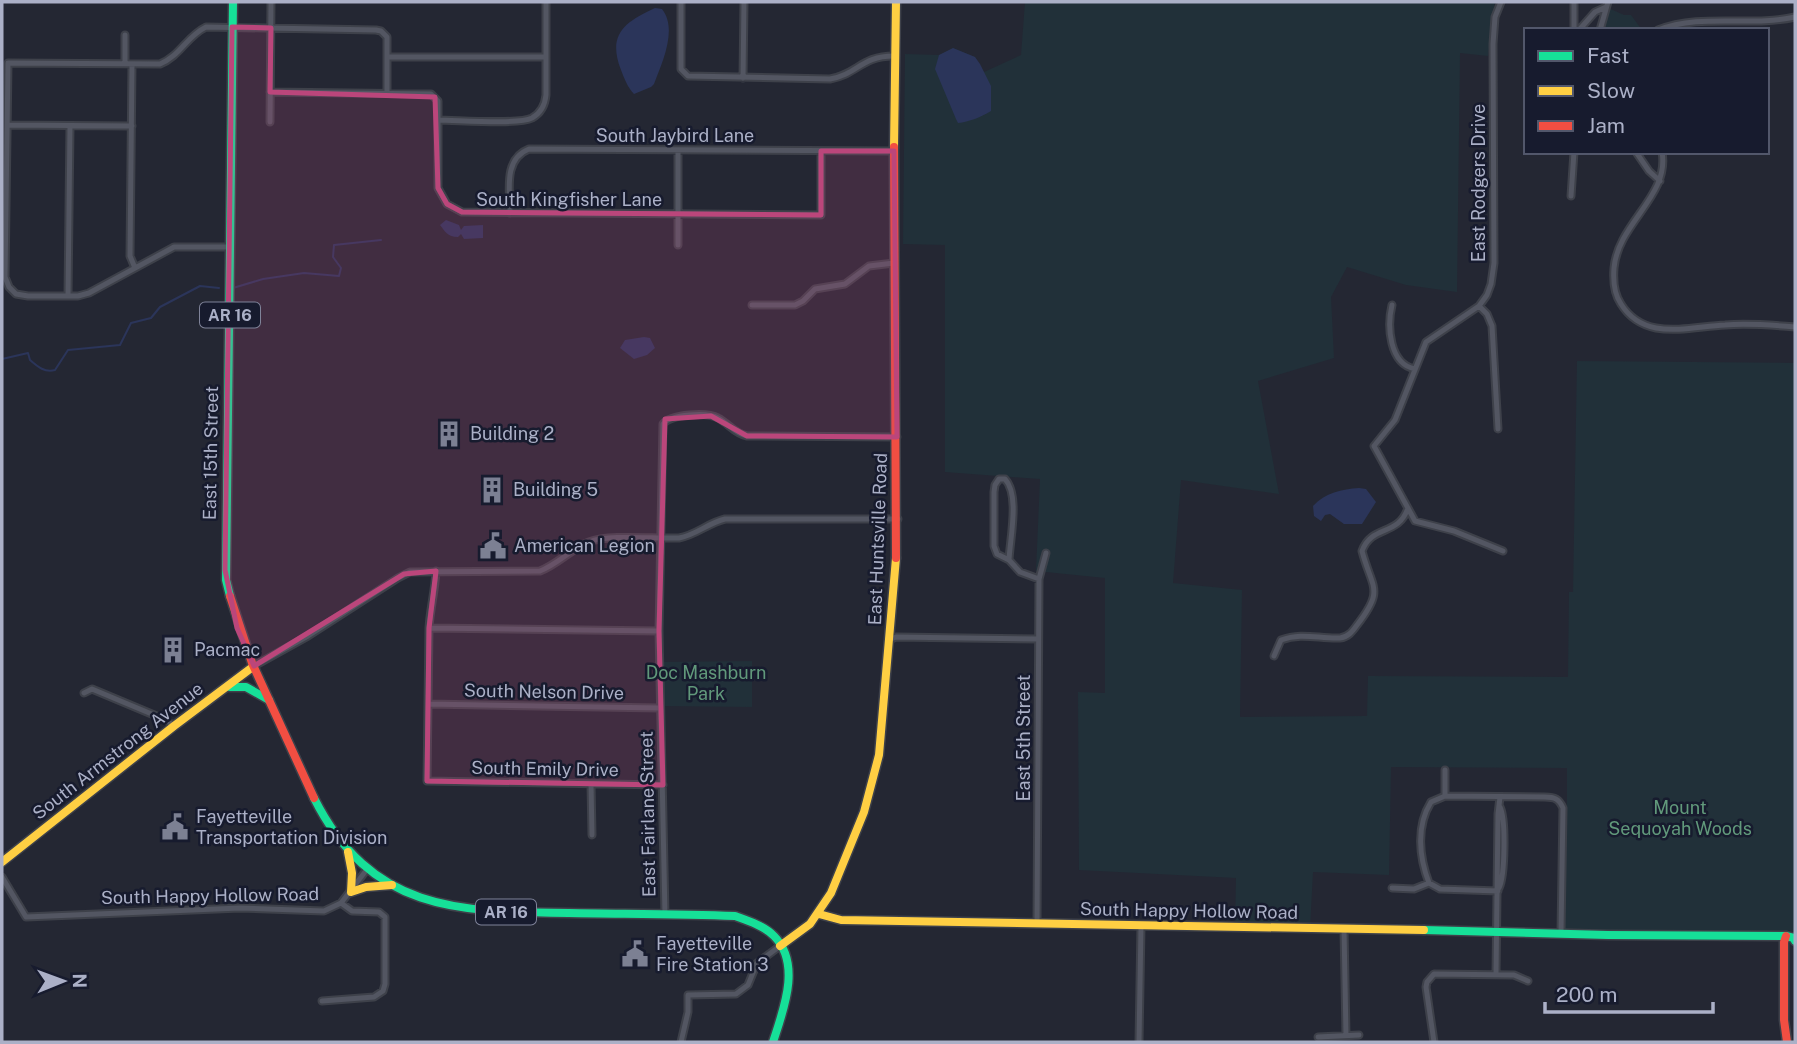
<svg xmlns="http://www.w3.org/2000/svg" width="1797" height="1044" viewBox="0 0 1797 1044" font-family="'Public Sans',sans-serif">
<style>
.green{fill:#213039}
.water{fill:#2b355a}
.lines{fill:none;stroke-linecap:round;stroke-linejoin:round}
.stream{stroke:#2b355a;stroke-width:2}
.street-casing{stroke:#3e414a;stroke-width:9}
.fast-casing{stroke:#3e414a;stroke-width:11}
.slow-casing{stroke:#3e414a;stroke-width:11}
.jam-casing{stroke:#3e414a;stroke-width:11}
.street{stroke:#535662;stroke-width:5}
.fast{stroke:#16e098;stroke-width:8}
.slow{stroke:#ffcf43;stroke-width:8}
.jam{stroke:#f24e42;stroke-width:8}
.marked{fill:#bb467b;fill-opacity:0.2;stroke:#bb467b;stroke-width:5;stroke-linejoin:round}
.labels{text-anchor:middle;stroke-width:5;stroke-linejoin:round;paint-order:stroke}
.shield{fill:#171b2e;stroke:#7f8399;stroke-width:2}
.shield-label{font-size:16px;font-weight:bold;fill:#abb0c7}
.street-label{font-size:18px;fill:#abb0c7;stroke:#171b2e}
.poi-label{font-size:18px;fill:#abb0c7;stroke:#171b2e;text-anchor:start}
.park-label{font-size:18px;fill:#61997b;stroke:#171b2e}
</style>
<rect width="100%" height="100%" fill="#242733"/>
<path class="green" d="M1025 2H1495L1488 56 1460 53 1457 292 1406 285 1347 267 1331 297 1334 358 1258 381 1279 494 1181 480 1173 583 1242 590 1240 717 1367 716 1368 676 1568 677 1569 592H1573L1577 361 1795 363V938L1561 932 1563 808 1567 806V768L1391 767 1389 875 1313 872 1310 929 1235 928 1236 878 1079 870 1078 692 1105 693V578L1036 571 1040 479 945 472V245L903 244 905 54 939 55 953 48 975 57 984 72 1021 55Z
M1606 7 1624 15H1631L1642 30H1600Z
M752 661V707L660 706 659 662Z"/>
<path class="water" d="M655 8 662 9C678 29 662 63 654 84L651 87 634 94C628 88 624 78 621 70 607 34 625 22 655 8Z
M953 48 975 57 980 64 991 86V111C981 117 969 122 958 123L956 119 935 69 939 55Z
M446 220 459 225 461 230 464 226 483 225V238L464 239 461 234 458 237C447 237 445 231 440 225Z
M644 337 650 338 655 348 647 355 634 359 620 348 625 340Z
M1359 488 1366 489 1376 502 1362 524H1344L1330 514 1325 515 1321 521 1314 516 1313 506C1325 493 1342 489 1359 488Z"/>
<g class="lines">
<path class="stream" d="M233 288 263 279 304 273 339 276 341 268 333 257 334 245 381 240
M2 359 28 353 30 360C38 367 45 373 55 370L68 350 120 345 131 323 151 318 160 307 200 286 219 288"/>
<g class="street-casing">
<path id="street" d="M681 2V69L688 76 830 79C858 74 861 56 894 56
M1501 2 1495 17 1493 44 1494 263 1491 284 1487 295 1479 306 1426 342 1395 420 1374 446 1415 521 1454 531 1503 551
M1574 30V2
M1579 30 1595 12 1606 7
M1600 30 1608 2
M1658 30C1701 13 1751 27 1795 17
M388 57H546
M125 64V35
M132 64 130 256 135 268
M743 78 744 2
M270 92 431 94 438 101V188L447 204 462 212 821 215V151
M438 120C458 120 518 125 532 118 541 113 545 105 546 95V2
M270 122 271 2
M8 125 132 126
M1636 152 1649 171 1660 181
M1662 152C1670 196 1618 223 1614 268 1613 281 1614 294 1621 304 1629 317 1641 325 1656 328 1678 332 1703 326 1725 325 1749 323 1772 325 1795 327
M1571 196 1574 152
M510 213C510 191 503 159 529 149L894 151
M678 245V150
M230 247H174L89 293 78 296H28L16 294 9 287 5 277 8 63 160 64C180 56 187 36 206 27L376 30 381 31 387 37V93
M68 296 70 126
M752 305H795L803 301 815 289 845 284 869 266 894 263
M1392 305C1387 326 1389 364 1415 369
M1479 306 1487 314 1492 326 1498 429
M1009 560 997 554 994 546V492L995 485 999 479H1005C1020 495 1010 538 1009 560L1020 572 1039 579
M436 571C435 591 430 609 429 628L427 781 663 785
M429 628 659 631
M891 639 896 637 1038 639
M1274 656 1281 640C1302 632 1319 639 1340 638 1348 637 1352 632 1357 625 1385 589 1372 589 1362 551 1372 524 1398 537 1408 508
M254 666 308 636 398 578 410 572 540 571C558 564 571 549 589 542 609 534 655 539 679 538 696 535 708 523 725 519H898
M84 693 92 689 166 720 174 726
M428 704 660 708
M591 784 592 835
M1445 796V770
M2 877 26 917 240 908 324 911 341 903 368 868
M1392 888 1414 889 1429 883
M1499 888C1505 876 1506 819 1500 807
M1498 891 1440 889 1429 883C1419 857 1416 826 1431 802L1445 796 1545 797C1555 797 1559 799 1563 808L1561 932
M665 915 659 631 663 424C671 414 707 412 718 418 728 423 735 434 747 436L897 437
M1037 924 1039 579 1046 553
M1344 929 1346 1035
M1496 974 1498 814 1500 797
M322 1001 374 997 383 991 385 984V917L379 912 352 911 341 903
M1318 1037 1359 1035
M681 1042 688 1012V995L736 994 748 985 757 963 780 946
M1139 1042 1141 926
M1434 1042 1426 987 1427 982 1434 974 1514 975 1528 981"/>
</g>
<g class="fast-casing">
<path id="fast" d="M230 596 226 580 233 2
M230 687H246L269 700
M314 798C371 911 456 912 569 913 624 914 680 914 735 916 749 921 764 926 774 936 802 964 783 1011 773 1042
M1424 930 1608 935 1786 936 1794 938 1795 941"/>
</g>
<g class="slow-casing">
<path id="slow" d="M894 147 896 2
M348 852 352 873 351 892 366 887 392 885
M2 862 174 726 254 666
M819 914 841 920 1424 930
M780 946 810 924 831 893 864 812 879 755 896 558"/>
</g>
<g class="jam-casing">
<path id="jam" d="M894 147 896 558
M230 596 252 663 314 798
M1786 936 1784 942V1020L1787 1042"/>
</g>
<use href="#street" class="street"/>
<use href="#fast" class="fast"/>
<use href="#slow" class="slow"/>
<use href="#jam" class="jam"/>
</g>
<path class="marked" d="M232 27 271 28 270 92 435 97 438 188 447 204 462 212 821 215V151H894L897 437 747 436 711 416 665 419 659 631 663 785 427 781 429 628 436 571 404 574 254 666 237 628 225 570Z"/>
<defs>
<g id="building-bare" transform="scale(2.1)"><path d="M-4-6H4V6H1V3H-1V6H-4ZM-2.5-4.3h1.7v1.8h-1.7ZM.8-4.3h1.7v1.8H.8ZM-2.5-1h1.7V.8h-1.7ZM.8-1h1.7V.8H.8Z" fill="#7c8093" stroke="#171b2e" stroke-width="2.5" paint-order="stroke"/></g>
<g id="civic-bare" transform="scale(2.1)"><path d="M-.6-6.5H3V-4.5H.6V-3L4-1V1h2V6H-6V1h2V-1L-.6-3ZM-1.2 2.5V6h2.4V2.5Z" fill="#7c8093" stroke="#171b2e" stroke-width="2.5" paint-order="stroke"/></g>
</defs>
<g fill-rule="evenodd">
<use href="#building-bare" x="449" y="434"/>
<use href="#building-bare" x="492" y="490"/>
<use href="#civic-bare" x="493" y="546"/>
<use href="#building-bare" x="173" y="650"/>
<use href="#civic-bare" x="175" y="827"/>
<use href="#civic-bare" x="635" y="954"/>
</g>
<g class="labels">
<g class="shield">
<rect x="200" y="302.5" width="60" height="25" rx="5"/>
<rect x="476" y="899.5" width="60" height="25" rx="5"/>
</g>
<g class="shield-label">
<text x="230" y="321">AR 16</text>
<text x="506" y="918">AR 16</text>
</g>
<g class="street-label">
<text x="675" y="142">South Jaybird Lane</text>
<text transform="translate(1479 183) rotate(-90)" y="6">East Rodgers Drive</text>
<text x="569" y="206">South Kingfisher Lane</text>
<text transform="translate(211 453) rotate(-89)" y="6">East 15th Street</text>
<text transform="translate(878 539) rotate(-88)" y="6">East Huntsville Road</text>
<text transform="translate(544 692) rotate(1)" y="6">South Nelson Drive</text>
<text transform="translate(1024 738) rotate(-90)" y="6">East 5th Street</text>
<text transform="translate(118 751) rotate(-38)" y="6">South Armstrong Avenue</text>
<text transform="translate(545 769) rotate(1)" y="6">South Emily Drive</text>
<text transform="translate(648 814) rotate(-91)" y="6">East Fairlane Street</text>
<text transform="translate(210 896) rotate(-1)" y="6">South Happy Hollow Road</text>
<text transform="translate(1189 911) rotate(1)" y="6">South Happy Hollow Road</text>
</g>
<g class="poi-label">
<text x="470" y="440">Building 2</text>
<text x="513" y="496">Building 5</text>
<text x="514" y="552">American Legion</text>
<text x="194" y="656">Pacmac</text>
<text x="196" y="823">Fayetteville<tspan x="196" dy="21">Transportation Division</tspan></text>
<text x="656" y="950">Fayetteville<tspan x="656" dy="21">Fire Station 3</tspan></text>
</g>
<g class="park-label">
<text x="706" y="679">Doc Mashburn<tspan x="706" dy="21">Park</tspan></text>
<text x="1680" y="814">Mount<tspan x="1680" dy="21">Sequoyah Woods</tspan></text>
</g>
</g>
<rect width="1797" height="1044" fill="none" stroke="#abb0c7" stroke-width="7"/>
<rect x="1524" y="28" width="245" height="126" fill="#171b2e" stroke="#52576b" stroke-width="2"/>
<rect x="1538" y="51" width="35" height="10" fill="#16e098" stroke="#52576b" stroke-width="2"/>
<text x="1587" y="63" font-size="21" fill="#abb0c7">Fast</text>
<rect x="1538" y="86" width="35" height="10" fill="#ffcf43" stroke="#52576b" stroke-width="2"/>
<text x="1587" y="98" font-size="21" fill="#abb0c7">Slow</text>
<rect x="1538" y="121" width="35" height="10" fill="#f24e42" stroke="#52576b" stroke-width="2"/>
<text x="1587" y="133" font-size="21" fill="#abb0c7">Jam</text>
<g transform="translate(63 981) rotate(89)" stroke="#171b2e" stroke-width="5" paint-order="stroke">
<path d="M0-5L12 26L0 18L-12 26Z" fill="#abb0c7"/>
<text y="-10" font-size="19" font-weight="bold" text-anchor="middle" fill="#abb0c7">N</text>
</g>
<path d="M1545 1002v10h168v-10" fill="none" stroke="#abb0c7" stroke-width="3.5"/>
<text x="1556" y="1002" font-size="21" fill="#abb0c7" stroke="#171b2e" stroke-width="5" paint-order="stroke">200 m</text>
</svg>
